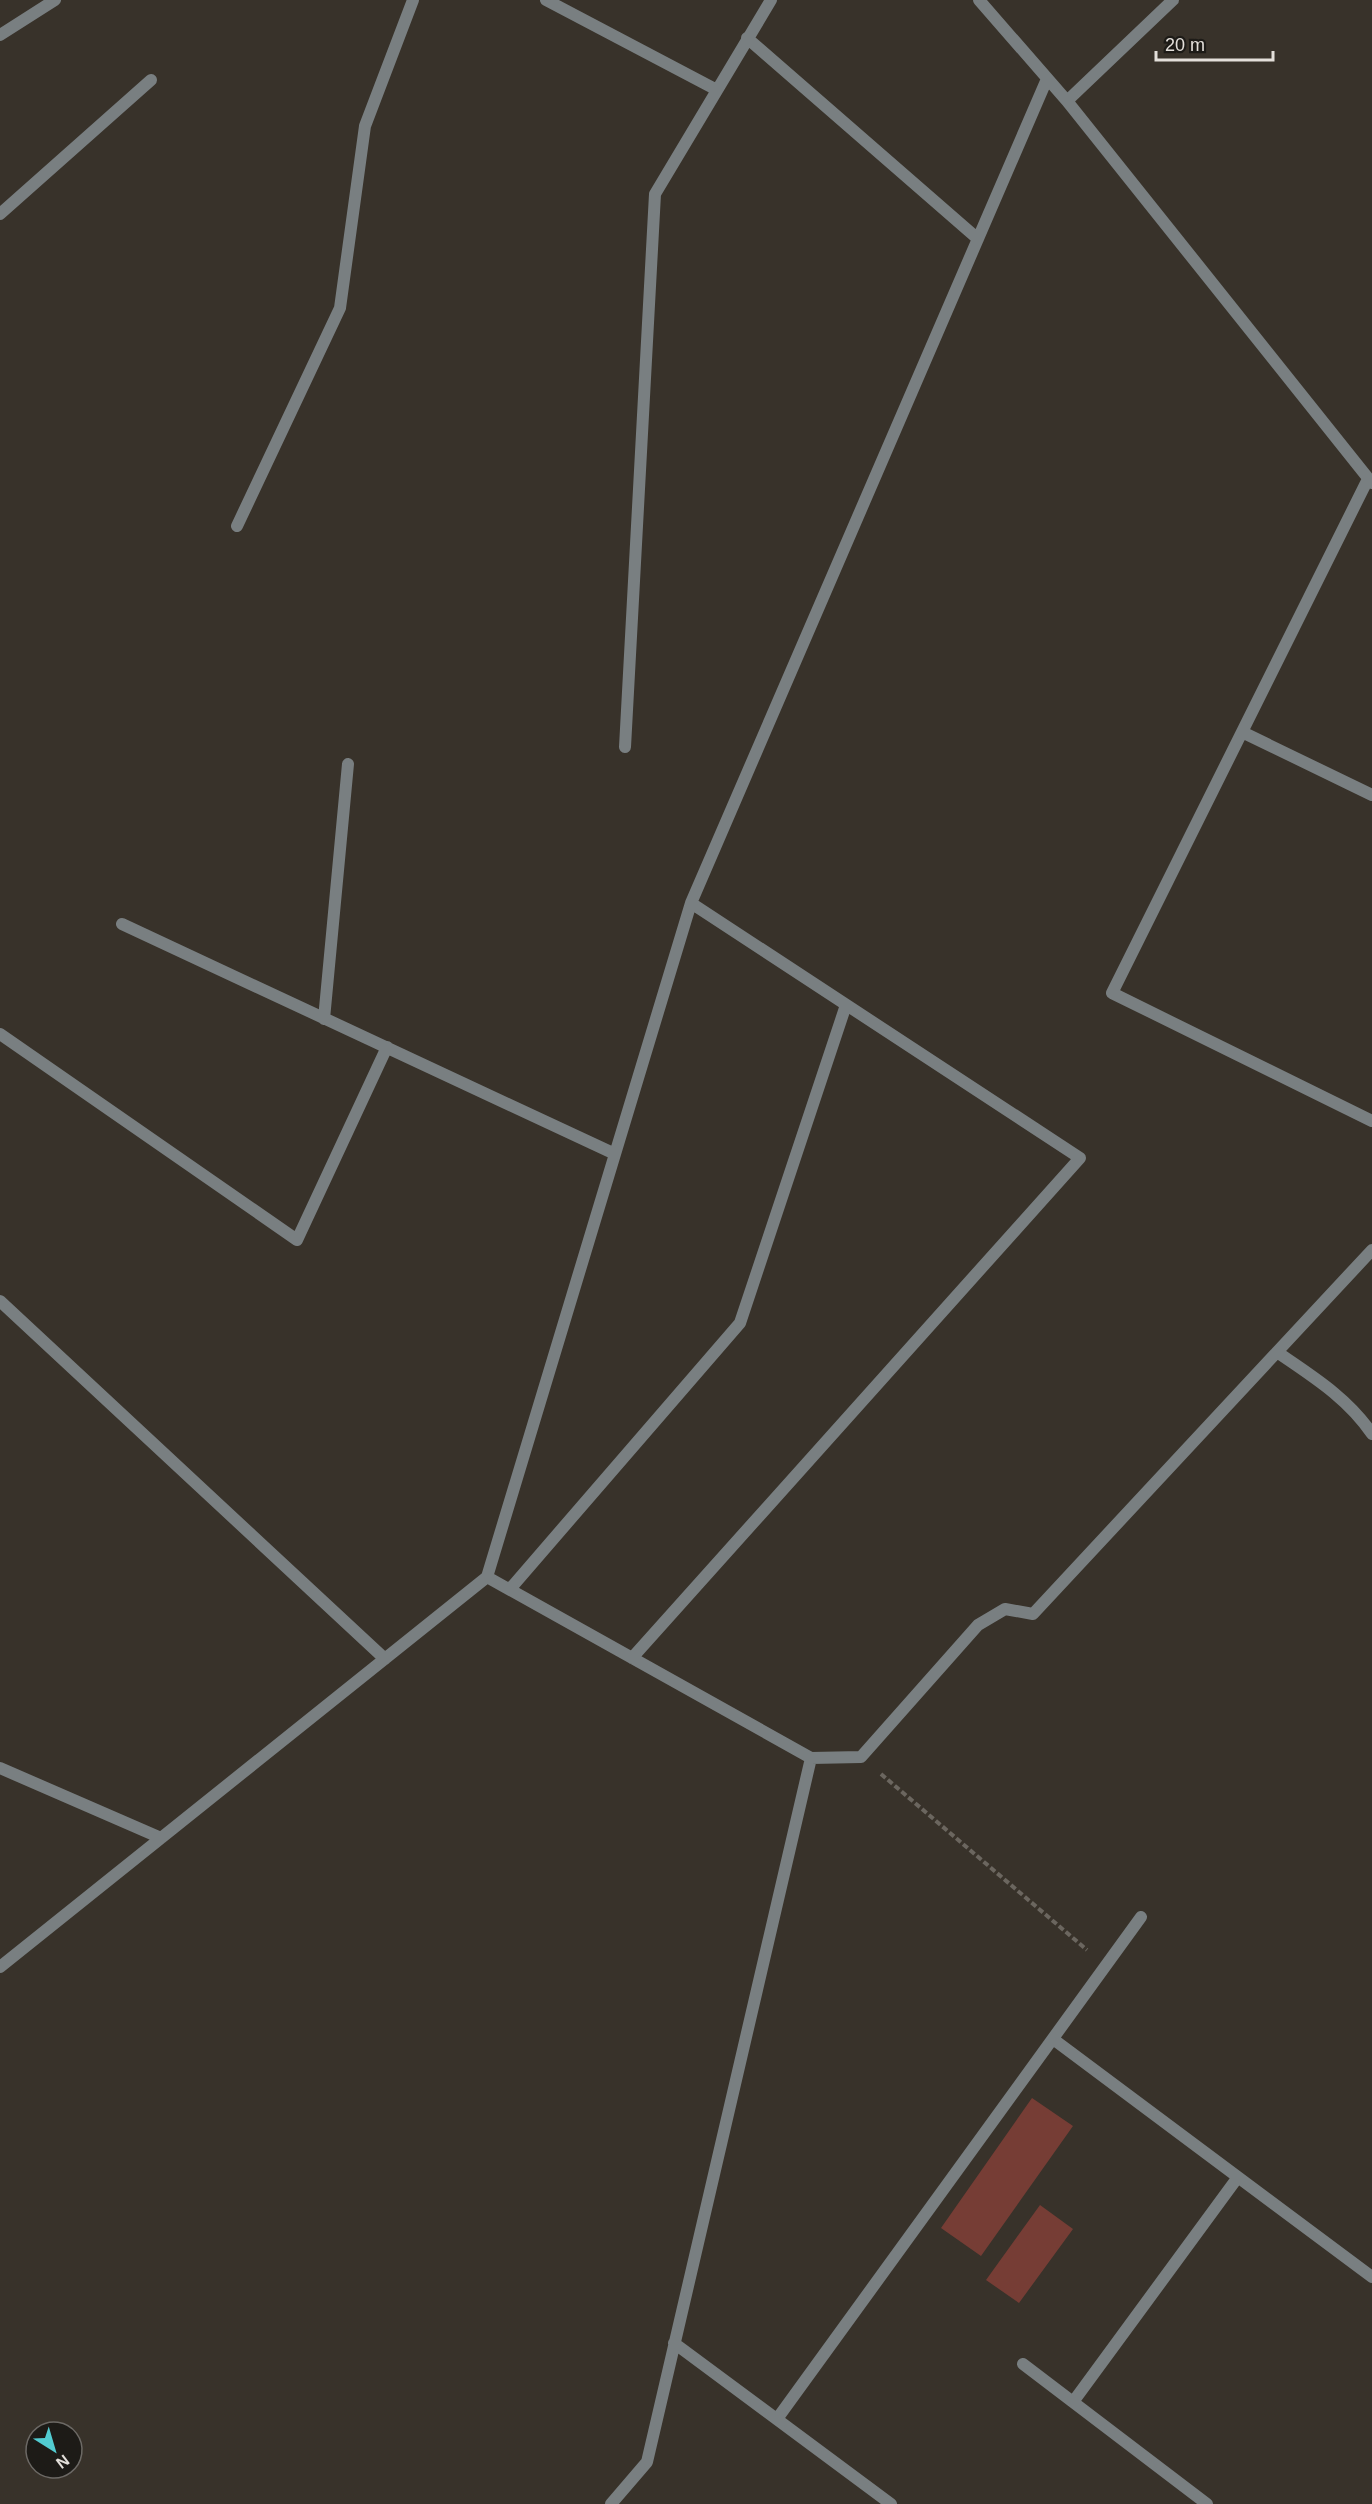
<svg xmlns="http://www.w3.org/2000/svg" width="1372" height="2504" viewBox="0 0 1372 2504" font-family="Arial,sans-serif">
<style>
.building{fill:#763d35}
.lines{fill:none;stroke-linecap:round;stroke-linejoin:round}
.path{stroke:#6b665f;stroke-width:4;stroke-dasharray:6 3;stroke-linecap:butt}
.minor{stroke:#797f81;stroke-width:12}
</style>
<rect width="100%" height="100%" fill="#38322a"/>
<path class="building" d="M1032 2098 1073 2126 981 2256 941 2228Z
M1040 2205 1073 2229 1019 2303 986 2280Z"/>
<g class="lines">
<path class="path" d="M881 1774 1087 1950"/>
<path class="minor" d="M546 0 717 90
M979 0 1067 101
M1173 0 1067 101 1372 483
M0 35 55 0
M747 38 978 239
M0 214 151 80
M1368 479 1112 993 1372 1121
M237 526 340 308 365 126 413 0
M1242 732 1372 795
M625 747 655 194 771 0
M122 924 615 1154
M324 1019 348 764
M0 1034 297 1240 387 1047
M0 1301 385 1659
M1277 1352C1312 1376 1348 1398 1372 1434
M487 1577 811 1758 861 1757 978 1625 1005 1609 1033 1614 1372 1250
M510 1589 740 1323 846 1005
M632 1658 1080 1158 691 903
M0 1768 161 1838
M0 1967 487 1577 691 903 1047 79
M1053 2039 1372 2277
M674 2343 891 2504
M1023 2364 1207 2504
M1073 2402 1238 2177
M777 2419 1141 1917
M611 2504 647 2462 811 1758"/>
</g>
<g transform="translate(54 2450) rotate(143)"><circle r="28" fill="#1d1b17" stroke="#6c6965" stroke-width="1.5"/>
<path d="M0-4.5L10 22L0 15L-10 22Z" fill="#52ccd1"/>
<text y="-9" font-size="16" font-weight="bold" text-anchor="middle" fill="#e3dfda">N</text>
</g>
<path d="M1156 51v9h117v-9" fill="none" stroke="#e3dfda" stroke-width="3"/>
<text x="1165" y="51" font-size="18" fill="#e3dfda" stroke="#1d1b17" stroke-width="4.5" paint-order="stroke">20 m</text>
</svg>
